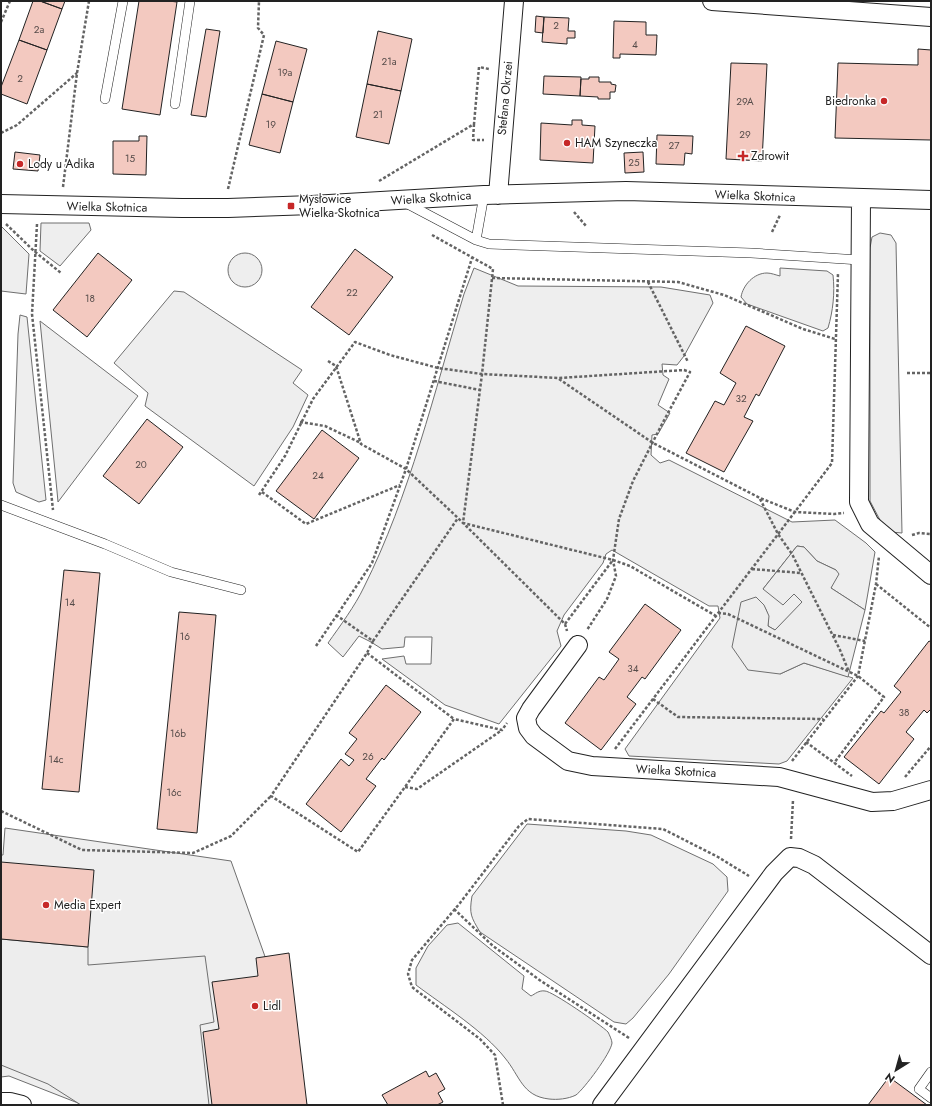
<svg xmlns="http://www.w3.org/2000/svg" width="932" height="1106" viewBox="0 0 932 1106" font-family="Jost,sans-serif">
<style>
.green{fill:#eee;stroke:#6f6f6f}
.parking{fill:#ededed;stroke:#6f6f6f}
.building{fill:#f3c9c0;stroke:#222}
.lines{fill:none;stroke-linecap:round;stroke-linejoin:round}
.service-casing{stroke:#222;stroke-width:10}
.minor-casing{stroke:#222;stroke-width:20}
.path{stroke:#646464;stroke-width:2.5;stroke-dasharray:3 2;stroke-linecap:butt}
.service{stroke:#fff;stroke-width:9}
.minor{stroke:#fff;stroke-width:18}
.poi-dot{fill:#c62828;stroke:#fff;stroke-width:1.5}
.labels{text-anchor:middle;stroke-width:3;stroke-linejoin:round;paint-order:stroke}
.number-label{font-size:10px;fill:#564c4a}
.street-label{font-size:12px;fill:#222;stroke:#fff}
.poi-label{font-size:12px;fill:#222;stroke:#fff;text-anchor:start}
</style>
<rect width="100%" height="100%" fill="#fff"/>
<path class="green" d="M41 223H89L91 230 60 266 40 251Z
M1 226 29 254 26 294 1 291Z
M880 233 891 235 896 243 902 533 891 532 880 520 870 501V248L872 237Z
M228 270a17 17 0 1 1 34 0a17 17 0 1 1-34 0Z
M474 268 518 286 661 287 710 295 713 303 684 356 677 365 662 364 663 375 669 379 658 405 670 413 658 434 652 435 651 455 660 463 669 460 792 522 835 520 866 543 875 552 865 610 831 588 836 570 817 561 804 547 797 546 763 589 794 594 803 602 775 630 768 626C769 612 766 607 756 597L780 674 804 663 853 678 787 761 779 764 629 756 625 749 720 618 718 606H709L612 550 606 554 603 563 564 615 557 631 561 646 499 724 445 705 382 659 404 656 406 664H431L432 637H405L404 647 382 649 371 642 359 636 343 657 328 643C340 626 355 606 364 587 410 495 434 393 464 294Z
M780 268 827 271 833 275C835 293 833 311 828 328L823 331 747 304 741 297C743 285 754 273 767 273 771 273 776 275 780 276Z
M174 291 184 292 302 370 293 383 308 395 293 427 254 486 145 406 148 393 114 363Z
M20 315 27 317 46 500 39 502 16 492 13 483 18 334Z
M40 321 138 396 58 502 57 491Z
M527 824 626 831 651 835 713 864 727 877 728 891 669 974 633 1018 626 1024 614 1022 480 932C471 917 469 914 472 896Z
M5 828 231 861 289 1024 307 1105H80L78 1103 9 1076 1 1077V855H3Z
M458 923 524 976 522 989 531 996C535 994 539 990 545 991 552 991 601 1025 608 1032 609 1034 612 1040 612 1043 611 1053 584 1089 576 1095 568 1099 557 1100 549 1099 522 1096 520 1076 505 1058 484 1031 444 1006 416 985V968L428 946 447 925Z"/>
<path class="parking" d="M797 546 804 547 817 561 836 570 839 574 831 588 865 610 848 677 804 663 780 674 748 670 732 647 741 602 756 597 764 605 769 616 768 626 775 630 802 602 794 594 783 605 763 589Z
M1 939 88 947V965L205 956 214 1022 200 1025 209 1105H81L48 1084 1 1065Z"/>
<path class="building" d="M33 1H40L62 9 47 50 19 40Z
M40 1H65L62 9Z
M139 1H169L177 2 160 115 122 109Z
M536 16 544 17 543 33 535 32Z
M544 17 569 18 568 31H575V38H567V44L542 42Z
M614 21 646 22V35H657L656 55 620 54V58H613Z
M206 29 220 31 206 117 191 115Z
M378 31 412 39 401 91 367 84Z
M19 40 47 50 27 104 1 94V87Z
M276 41 307 49 293 102 262 94Z
M918 49 931 50V140L835 138 838 63 918 65Z
M731 63 767 64 762 161 726 159Z
M544 76 581 77 580 96 543 94Z
M589 77H599V82H611V84L616 85 615 92H610V99H598V97L580 96 581 79H589Z
M367 84 401 91 389 144 356 137Z
M262 94 293 102 280 153 249 145Z
M572 120H582V125L595 126 593 163 540 160 541 123 572 125Z
M657 135 693 136 692 154 685 153 684 165 656 164Z
M139 136H147L146 175 113 174V141H139Z
M15 152 40 155 38 171 13 169Z
M643 152 644 172 625 173 624 153Z
M355 249 393 277 349 335 311 307Z
M98 253 132 280 87 337 53 310Z
M746 326 785 346 759 396 756 394 744 417 753 421 724 472 686 453 715 401 724 405 736 383 720 373Z
M147 419 183 447 139 504 103 476Z
M322 430 359 458 314 519 276 491Z
M64 570 100 573 79 792 42 789Z
M645 604 681 630 645 679 642 677 627 697 636 704 601 750 565 723 599 677 604 680 619 659 609 652Z
M179 612 216 615 197 833 157 829Z
M929 641 931 642V709L927 713 924 710 906 732 914 739 879 784 844 757 881 711 884 713 901 692 894 686Z
M386 685 421 712 384 760 382 758 366 779 376 786 341 832 306 804 341 759 349 766 354 760 345 754 357 739 349 733Z
M1 862 94 870 88 947 1 939Z
M289 953 307 1105H212L203 1032 219 1029 212 982 258 976 256 958Z
M426 1071 429 1077 436 1073 445 1089 438 1093 443 1102 437 1105H388L382 1095Z
M889 1077 927 1105H868Z"/>
<g class="lines">
<g class="service-casing">
<path id="service" d="M105 99 123 1
M175 104 190 1
M404 202 476 240 489 244 751 253 860 260
M476 240 484 195
M1 505 105 544 171 572 241 590
M931 1072 919 1089 931 1098"/>
</g>
<g class="minor-casing">
<path id="minor" d="M712 1 931 17
M498 195 514 1
M861 199 859 502 870 524 931 575
M1 204 182 208H228L312 205 484 195 626 191 931 200
M578 645 531 709 526 718 528 728 534 736 568 761 592 766 779 777 872 802 893 801 931 790
M1 1102H10L22 1105
M602 1105 774 873 790 857 799 858 814 865 931 955"/>
</g>
<path class="path" d="M1 22 10 1
M474 124 473 140H484
M1 133 17 125 77 73
M379 181 474 124 479 67 489 69
M63 187 77 73 89 1
M228 189 264 35 258 28 259 1
M574 212 586 226
M6 224 34 251 61 273
M37 224 32 314 53 510
M772 232 780 215
M432 235 493 269 482 374 463 523 613 560 630 566 716 616
M492 278 678 282 724 295 803 329 835 339
M648 282 688 362
M328 361 336 366 361 444 406 469 458 518 565 624 567 631
M907 373H931
M559 379 653 443 760 498 795 512 834 514 844 513
M434 381 480 390
M300 422 325 426 361 443
M262 492 306 524 400 485
M259 495 285 456 313 399 355 342 390 355 438 368 482 374 559 378 684 370 690 372 661 426 633 481 619 519 613 560 616 576 607 599 587 630
M760 499 778 534 792 554 840 650 849 672
M912 535 919 533 931 534
M752 569 801 573
M876 584 931 628
M718 613 728 614 858 676 884 697 834 763
M336 615 373 641 458 518
M565 624 613 560
M833 635 865 641
M373 641 367 653 271 796 358 852 454 719 502 730 507 723
M316 646 372 563 406 469 472 258
M367 653 454 719
M653 699 678 717 823 719
M806 742 852 776
M615 749 832 463 838 273
M792 761 858 676 876 584 879 556
M905 777 931 746
M405 787 417 789 502 730
M1 811 82 850 193 853 231 836 271 796
M791 839 793 800
M454 909 493 946 541 981 629 1038
M503 1105 495 1055 480 1039 412 987 408 974 412 960 460 903 519 826 528 819 663 829 718 857 749 876"/>
<use href="#service" class="service"/>
<use href="#minor" class="minor"/>
</g>
<g class="poi-dot">
<circle cx="884" cy="101" r="4"/>
<circle cx="567" cy="143" r="4"/>
<path d="M741 150h4v4h4v4h-4v4h-4v-4h-4v-4h4z"/>
<circle cx="20" cy="164" r="4"/>
<rect x="287" y="202" width="8" height="8" rx="2"/>
<circle cx="46" cy="905" r="4"/>
<circle cx="255" cy="1006" r="4"/>
</g>
<g class="labels">
<g class="number-label">
<text x="556" y="29">2</text>
<text x="39" y="33">2a</text>
<text x="635" y="48">4</text>
<text x="389" y="65">21a</text>
<text x="285" y="76">19a</text>
<text x="20" y="82">2</text>
<text x="745" y="105">29A</text>
<text x="378" y="118">21</text>
<text x="271" y="128">19</text>
<text x="745" y="138">29</text>
<text x="674" y="149">27</text>
<text x="130" y="162">15</text>
<text x="634" y="166">25</text>
<text x="352" y="296">22</text>
<text x="90" y="302">18</text>
<text x="741" y="402">32</text>
<text x="141" y="468">20</text>
<text x="318" y="479">24</text>
<text x="70" y="606">14</text>
<text x="185" y="640">16</text>
<text x="633" y="672">34</text>
<text x="904" y="716">38</text>
<text x="178" y="737">16b</text>
<text x="368" y="760">26</text>
<text x="56" y="763">14c</text>
<text x="174" y="796">16c</text>
</g>
<g class="street-label">
<text transform="translate(505 98) rotate(-85)" y="4">Stefana Okrzei</text>
<text transform="translate(755 196) rotate(2)" y="4">Wielka Skotnica</text>
<text transform="translate(431 198) rotate(-4)" y="4">Wielka Skotnica</text>
<text transform="translate(107 207) rotate(1)" y="4">Wielka Skotnica</text>
<text transform="translate(676 771) rotate(3)" y="4">Wielka Skotnica</text>
</g>
<g class="poi-label">
<text x="876" y="105" text-anchor="end">Biedronka</text>
<text x="575" y="147">HAM Szyneczka</text>
<text x="751" y="160">Zdrowit</text>
<text x="28" y="168">Lody u Adika</text>
<text x="299" y="203">Mysłowice<tspan x="299" dy="14">Wielka Skotnica</tspan></text>
<text x="54" y="909">Media Expert</text>
<text x="263" y="1010">Lidl</text>
</g>
</g>
<rect width="932" height="1106" fill="none" stroke="#222222" stroke-width="4"/>
<g transform="translate(896 1070) rotate(217)" stroke="#ffffff" stroke-width="3" paint-order="stroke">
<path d="M0-3L7 15L0 10L-7 15Z" fill="#222222"/>
<text y="-6" font-size="11" font-weight="bold" text-anchor="middle" fill="#222222">N</text>
</g>
</svg>
